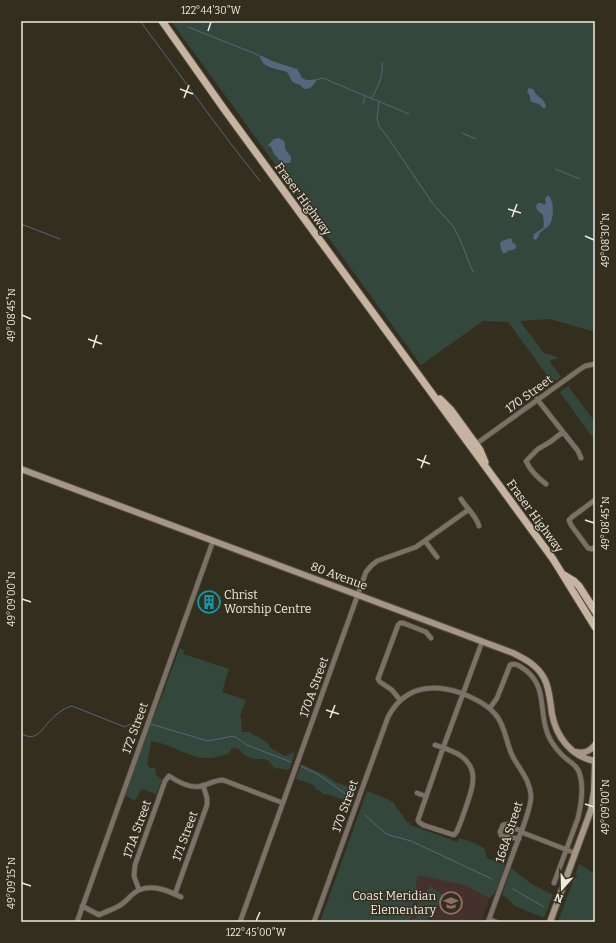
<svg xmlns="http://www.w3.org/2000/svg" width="616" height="943" viewBox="0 0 616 943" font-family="Bitter,serif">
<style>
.education{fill:#44312b}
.green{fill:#34473d}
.water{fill:#55677c}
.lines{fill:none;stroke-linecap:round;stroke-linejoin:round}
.stream{stroke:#55677c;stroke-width:1}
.street-casing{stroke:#524c3e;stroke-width:6}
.secondary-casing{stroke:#524c3e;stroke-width:8}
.primary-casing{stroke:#524c3e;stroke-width:9}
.street{stroke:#7b7168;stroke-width:4.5}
.secondary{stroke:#a69688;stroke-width:6}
.primary{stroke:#c7b3a1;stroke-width:7}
.ticks{fill:none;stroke:#edeae0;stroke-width:1.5}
.labels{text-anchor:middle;stroke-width:3;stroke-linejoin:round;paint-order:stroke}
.street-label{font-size:12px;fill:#edeae0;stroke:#342e1f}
.poi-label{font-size:12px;fill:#edeae0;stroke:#342e1f;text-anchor:start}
.neatline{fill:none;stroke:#edeae0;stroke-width:1.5}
.ticks-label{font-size:10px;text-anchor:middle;fill:#edeae0}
</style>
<rect width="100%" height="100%" fill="#342e1f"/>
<path class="education" d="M422 853 495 883 481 922H410Z"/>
<path class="green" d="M171 21H595V332L550 319 520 321 544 353 558 357V358L551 360 550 362 561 377 556 381 555 380 552 382 508 322 483 321 421 365Z
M568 386 595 422V441L560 392Z
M180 648 184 651 183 654 229 669 222 692 246 700 240 717 241 719 242 732H249L265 741 269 744V747L285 756 294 752V754L290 768 286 770 278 768 276 769C272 767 271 762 267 760 264 758 261 759 257 759 249 758 242 755 238 748H233L231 749 230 752 228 754 212 758H200L183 752 164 744 151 741 147 764 150 768H155L156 770 155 771 156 775 162 779 156 795 146 790 143 789 140 791 136 799 133 800 125 795 147 730 162 696Z
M301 764 325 775 335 782 355 789 350 802 327 794H322V792L317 790 312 784 296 779 301 765Z
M367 791 387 799 393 802 407 822 410 823V825L458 842 459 838 475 843 485 849 487 858 505 865C502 874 498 894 489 898L465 885 418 875 410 922H320Z
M579 864 595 874V922H558Z
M511 868 532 884 553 895 544 918 515 906C510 902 508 898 502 895Z
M430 886 444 896 428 919 426 918 427 920 426 922H411L412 919H417L416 916 418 912 414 909Z"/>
<path class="water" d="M260 56H262L272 61 297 69 300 74 302 78C306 81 311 80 317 79 315 83 311 90 305 89 302 88 303 87 300 85 297 83 294 84 292 81 290 78 289 75 287 72 277 68 262 69 260 56Z
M529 88 533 89 536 94 544 101 546 106 545 108H543L539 104 531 102 529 94 527 92 528 89Z
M278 138C280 138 283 140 284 141 285 143 285 146 285 148 287 155 294 154 290 163H282L274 154 271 147 268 145 274 139Z
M547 196H549C554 201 554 218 550 224 548 228 543 229 540 233 538 236 539 238 535 240L533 238 534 234 543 228 544 224 543 215 537 210 536 206 538 203H541L545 205 546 203 545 199Z
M511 238 512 240V242L516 245V248C513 251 509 249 506 253H503L501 249 500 243 502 241Z"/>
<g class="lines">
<path class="stream" d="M140 21C180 74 218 129 260 181
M180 21 182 24
M188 27 256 54 261 57
M317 80 322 78 325 79 409 114
M372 98C377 87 384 76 382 63
M379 102 377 119 379 126 389 139 433 204 453 226 459 237 473 272
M363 104 365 97
M462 133 476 139
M555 169 580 179
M21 224 60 239
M151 724 208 741 234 736 237 738 247 745 291 762
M21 734C25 735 30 738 34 736 40 734 44 727 48 723 54 716 63 708 72 706L125 727 135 722 142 721
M301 766 319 775 347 795
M365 815 386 834 411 841 492 879
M513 889 544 907"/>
<g class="street-casing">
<path id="street" d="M537 399 578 451 581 458
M476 444 579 370 585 366 595 364
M546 484C538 478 530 470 526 461L538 449 550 442 563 432
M461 499C467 509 476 515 479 526
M595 500 572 517 569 520 571 525 588 548 592 549 595 547
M425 541 437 557
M400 700 392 690 380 682 378 679 398 625 400 623H403L426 632 431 638
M490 708 497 698 510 665C514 663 517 664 521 667 551 685 536 715 551 741 554 746 558 751 562 755 569 762 578 765 580 775 584 788 581 805 578 818L554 883
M435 745C444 748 454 751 461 756 479 769 473 787 467 804 464 813 461 822 457 831L455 834 454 835 423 825 419 822 418 820 443 748 482 642
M417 793 425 796
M521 832 575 853
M519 839 510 837H504L501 835 500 832 503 825C508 823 509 825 513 828 516 829 519 830 522 831
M139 890 134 876 135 865 165 781 169 776C178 782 191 789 202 786 209 784 215 780 223 780L283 803
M175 894 207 805V798L203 785
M82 906 99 915C107 911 115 909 122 904 128 900 132 893 139 890 153 884 169 891 181 897
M489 919 496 922
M77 922C122 795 168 668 213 541
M240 922 366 572 371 566 377 561 416 547 468 510
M314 922 388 717C404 687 431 683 461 693 474 698 487 704 496 715 506 727 506 744 513 757 520 770 530 780 531 796 531 810 520 834 515 848 506 872 497 897 488 922"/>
</g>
<g class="secondary-casing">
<path id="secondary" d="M21 469 513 653C525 659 537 665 544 678 550 689 550 702 552 714 556 736 571 757 595 761
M576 752C585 754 590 751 595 745
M550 922 591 810 594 791 595 763"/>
</g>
<g class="primary-casing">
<path id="primary" d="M162 21 224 109 553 559 595 627
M440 399 451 410 480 450 485 462
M564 575 574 581 579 586 595 611"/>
</g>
<use href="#street" class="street"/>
<use href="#secondary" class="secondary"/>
<use href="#primary" class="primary"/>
</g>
<path class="ticks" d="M208 31 211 22M180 89 193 94M184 98 189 85M508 209 521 213M512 217 517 204M585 236 594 240M22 315 31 319M88 339 102 344M93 348 97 335M417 459 430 464M421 468 426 455M585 520 594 523M22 599 31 602M326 710 339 714M330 718 335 705M585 804 594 807M22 883 31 886M256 921 260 912"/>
<defs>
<g id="building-ring" transform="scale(1.15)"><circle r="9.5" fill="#342e1f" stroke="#0f9aa8" stroke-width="1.5"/><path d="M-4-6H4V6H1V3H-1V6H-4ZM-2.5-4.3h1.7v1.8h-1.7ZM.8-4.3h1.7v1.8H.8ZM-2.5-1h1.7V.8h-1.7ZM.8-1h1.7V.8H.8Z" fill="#0f9aa8"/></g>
<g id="school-ring" transform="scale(1.15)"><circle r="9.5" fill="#342e1f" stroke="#8d6e63" stroke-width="1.5"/><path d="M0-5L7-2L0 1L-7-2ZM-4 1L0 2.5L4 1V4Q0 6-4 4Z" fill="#8d6e63"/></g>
</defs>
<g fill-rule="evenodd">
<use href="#building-ring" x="209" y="602"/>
<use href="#school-ring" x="451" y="903"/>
</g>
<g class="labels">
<g class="street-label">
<text transform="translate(303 199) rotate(54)" y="4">Fraser Highway</text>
<text transform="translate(529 394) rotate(-36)" y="4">170 Street</text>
<text transform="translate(535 516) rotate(54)" y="4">Fraser Highway</text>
<text transform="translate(339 576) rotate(20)" y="4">80 Avenue</text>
<text transform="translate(314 687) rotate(-70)" y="4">170A Street</text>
<text transform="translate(135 728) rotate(-70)" y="4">172 Street</text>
<text transform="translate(345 806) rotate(-70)" y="4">170 Street</text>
<text transform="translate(137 829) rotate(-70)" y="4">171A Street</text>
<text transform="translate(509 832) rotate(-72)" y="4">168A Street</text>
<text transform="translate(185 836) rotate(-70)" y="4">171 Street</text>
</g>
<g class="poi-label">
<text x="224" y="599">Christ<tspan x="224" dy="14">Worship Centre</tspan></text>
<text x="436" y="900" text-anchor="end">Coast Meridian<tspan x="436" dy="14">Elementary</tspan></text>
</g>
</g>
<rect width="616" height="943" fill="none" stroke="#342e1f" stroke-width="44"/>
<g transform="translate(562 889) rotate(200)" stroke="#342e1f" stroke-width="3" paint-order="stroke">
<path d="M0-3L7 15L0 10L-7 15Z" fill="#edeae0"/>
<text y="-6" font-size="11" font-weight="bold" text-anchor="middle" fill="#edeae0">N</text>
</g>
<rect x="22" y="22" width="572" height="899" class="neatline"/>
<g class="ticks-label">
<text x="211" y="14">122°44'30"W</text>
<text transform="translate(605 240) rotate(-90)" y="4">49°08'30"N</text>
<text transform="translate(11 315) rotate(-90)" y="4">49°08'45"N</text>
<text transform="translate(605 523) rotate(-90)" y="4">49°08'45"N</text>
<text transform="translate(11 599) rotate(-90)" y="4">49°09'00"N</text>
<text transform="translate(605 807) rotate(-90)" y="4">49°09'00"N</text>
<text transform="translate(11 883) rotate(-90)" y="4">49°09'15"N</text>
<text x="256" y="936">122°45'00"W</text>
</g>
</svg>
